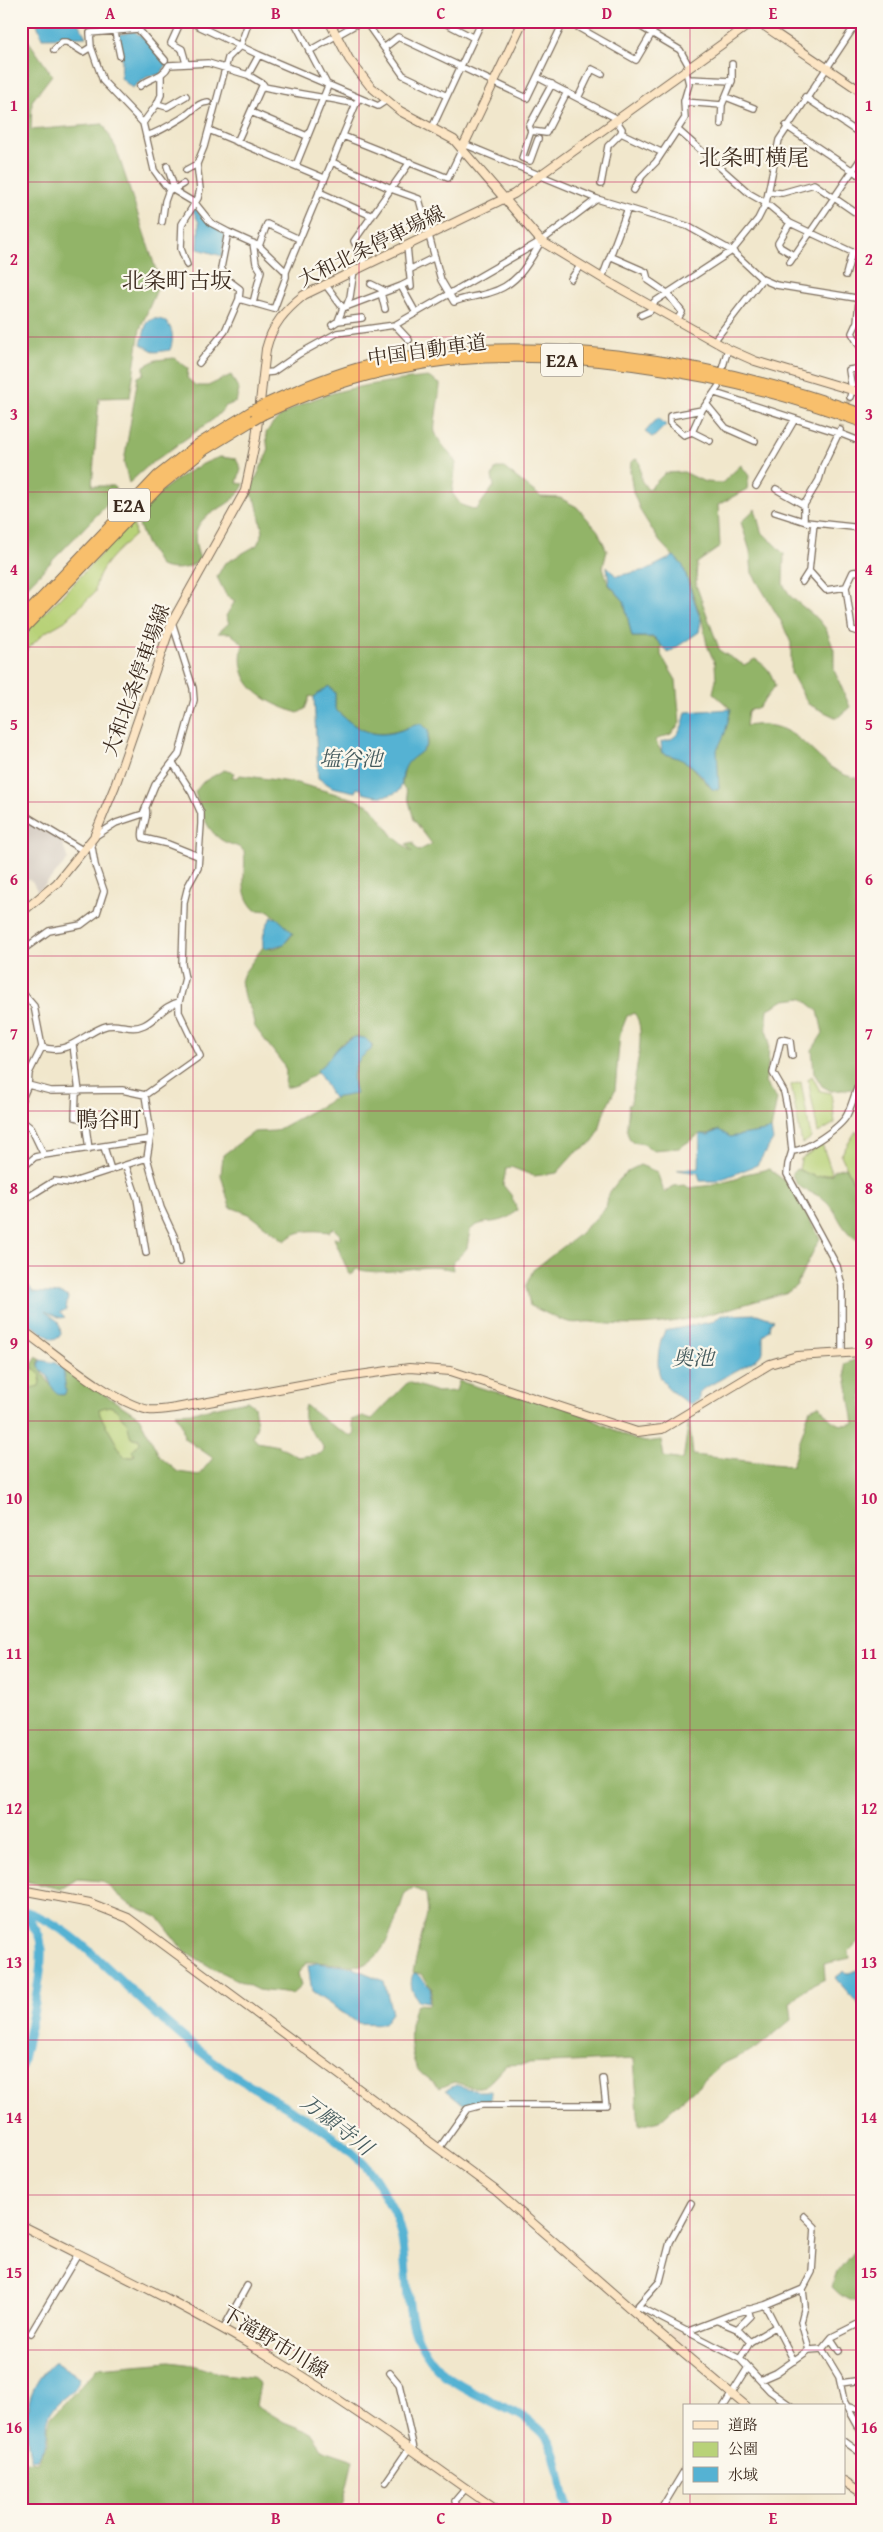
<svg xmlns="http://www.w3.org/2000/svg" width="883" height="2532" viewBox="0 0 883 2532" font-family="'Gentium Book Plus','Noto Serif JP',serif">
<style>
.built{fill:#edd7bb}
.industrial{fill:#ccc2b9}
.green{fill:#b8d278;stroke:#7a7e4b}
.forest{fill:#92b468;stroke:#666f43;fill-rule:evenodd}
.water{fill:#55b2d3;stroke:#486e78}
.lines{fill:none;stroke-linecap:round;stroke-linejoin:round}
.stream{stroke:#55b2d3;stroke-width:1}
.river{stroke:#55b2d3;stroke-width:9}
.street-tunnel{stroke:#cdc1a9;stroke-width:5.5;stroke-dasharray:5.5 3;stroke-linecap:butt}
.street-casing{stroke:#7b6c5b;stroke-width:8}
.secondary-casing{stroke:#7b6c5b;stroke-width:10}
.highway-casing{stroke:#7b6c5b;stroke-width:12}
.street{stroke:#fff;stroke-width:5.5}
.secondary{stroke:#fce5c4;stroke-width:8}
.highway{stroke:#f8bf6c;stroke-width:10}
.highway-bridge-casing{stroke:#7b6c5b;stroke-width:12;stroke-linecap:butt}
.highway-bridge{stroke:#f8bf6c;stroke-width:10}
.grid{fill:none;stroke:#c2185b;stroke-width:1;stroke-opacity:0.55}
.labels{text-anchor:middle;stroke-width:4.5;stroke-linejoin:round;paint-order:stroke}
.shield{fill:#fbf7ec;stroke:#75685c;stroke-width:1}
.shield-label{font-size:19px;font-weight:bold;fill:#3b2a1e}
.street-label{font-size:20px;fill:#3b2a1e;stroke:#fbf7ec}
.water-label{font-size:21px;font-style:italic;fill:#445a5d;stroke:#fbf7ec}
.quarter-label{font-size:22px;fill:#3b2a1e;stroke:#fbf7ec}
.neatline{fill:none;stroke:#c2185b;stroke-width:2}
.grid-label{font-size:16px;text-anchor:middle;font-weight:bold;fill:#c2185b}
</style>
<rect width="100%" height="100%" fill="#fbf7ec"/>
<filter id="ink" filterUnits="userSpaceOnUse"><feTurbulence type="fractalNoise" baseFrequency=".02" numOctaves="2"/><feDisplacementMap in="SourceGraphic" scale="10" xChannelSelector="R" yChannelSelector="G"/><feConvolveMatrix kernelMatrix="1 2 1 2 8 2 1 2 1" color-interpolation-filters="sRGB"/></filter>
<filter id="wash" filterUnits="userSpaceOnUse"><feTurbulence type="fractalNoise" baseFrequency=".0096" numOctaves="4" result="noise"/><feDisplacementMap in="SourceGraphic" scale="20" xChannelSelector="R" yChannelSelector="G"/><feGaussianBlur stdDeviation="1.12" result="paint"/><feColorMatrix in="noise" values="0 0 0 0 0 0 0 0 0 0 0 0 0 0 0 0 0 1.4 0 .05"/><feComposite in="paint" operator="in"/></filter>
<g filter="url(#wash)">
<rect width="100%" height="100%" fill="#f1e7cc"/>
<path class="built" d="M673 2327 702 2343 693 2356 668 2335Z"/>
<path class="industrial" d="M21 817 61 838 68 860 38 892 32 881 21 878Z"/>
<path class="green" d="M133 520 135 535C117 551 96 568 95 592L65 621 44 633 21 656V636L60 598Z
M812 1076 820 1091 831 1093 835 1123 818 1133 808 1079Z
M801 1082 811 1138 802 1144 791 1085Z
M856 1131 862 1142V1182L853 1181 841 1155Z
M822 1144 832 1173 816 1177 799 1170 801 1159Z
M27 1364 41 1375 39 1387 26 1389 21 1388V1373Z
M109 1406C120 1409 119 1417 127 1422L131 1438 139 1439 140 1444 135 1447 133 1457H124L100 1415 98 1409Z"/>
<path class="forest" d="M21 30 52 75 32 101 31 130 103 124 116 148 160 282 140 329 130 397 99 398 92 486H114L117 494 21 593Z
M174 358 188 368 187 378 196 386H208L231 375 239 390 236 402 226 406 215 418 149 465 129 483 124 462 138 377 144 374V366L156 360Z
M428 377 440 384C440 394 433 426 435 432 439 443 450 453 456 463L452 493 461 505 476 510 494 486 492 477 496 468H504L541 497 560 498 577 507 598 531 607 551 603 567 608 584 624 601 632 637 654 638 661 645V655L676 680 680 723 671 734 655 740 662 753 687 761 712 789 717 790 719 789 717 750 725 733 731 709 713 693 716 680 715 664 707 645 702 620 683 566 660 542 641 512 633 492 630 471 631 462 636 459 640 462 641 480 648 490 665 473 684 472 705 482 722 483 741 465 749 476 747 489 718 505 720 547 697 563 696 585 720 651 744 665 755 659C768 667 771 672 775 686L759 707 748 711 746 726C806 715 813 775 862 779V1074L854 1089 831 1091 822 1086 814 1073 812 1050 823 1033 818 1011 802 998 785 1000 768 1009 766 1030 769 1040 768 1065 765 1083 777 1099 771 1130 730 1137 719 1130 707 1134H700L679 1148 652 1150 644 1144 632 1142C622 1130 630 1118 628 1105L631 1104C632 1083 649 1029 634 1013L627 1016 620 1034 615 1090 603 1115 599 1131 593 1142 575 1153 557 1173 534 1176 511 1167 506 1169 503 1185 511 1195 517 1210C500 1229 485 1216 470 1230L467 1248 452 1264 453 1270C420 1261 390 1278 356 1269L353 1274H349L334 1238 340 1239V1235L333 1228 329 1232C313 1230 297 1229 285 1241L249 1214 230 1207 221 1175 223 1155 254 1132 275 1131 337 1097 355 1094C351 1075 353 1061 371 1050L373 1045 361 1037C342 1037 338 1048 328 1061 321 1071 297 1089 285 1087L286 1070 283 1064 255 1027 251 1010 244 997 241 981 244 973 263 947C275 952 287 944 293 933L269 911 255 910C237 892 247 873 244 851 237 844 228 845 220 839 205 828 200 808 195 792L203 782 224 770 234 773 232 777 237 778 240 775 297 783 358 800 372 807 394 837 412 852 406 844 413 842V844L418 851 432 844 414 820 406 790 402 786C403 778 403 768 408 762 420 750 431 752 428 729L421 724C413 724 406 729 398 731 370 739 355 728 335 709V693L329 686 314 697 310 696 305 709 298 713C264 702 233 685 243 644L230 633H218L229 623 226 616 235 601 226 595 217 577 224 564 257 545 263 532 256 501 249 493 268 452 266 433C289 392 383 382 428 377Z
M220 457 236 459 241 469 237 483 244 484C231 517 180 507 200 559 191 570 173 571 160 566L146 543 135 515C160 491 187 468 220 457Z
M755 509 761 531 784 554 783 584 791 597 818 619 826 629 834 650V670L850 707 837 718 808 704 791 673V643L782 623 752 573 750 551 741 522Z
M640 1165 657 1172 664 1192 674 1186 685 1185 689 1188 713 1185 736 1179 745 1174 769 1169 789 1184 820 1238 796 1286 788 1292C717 1311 666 1333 592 1322 585 1321 577 1324 569 1322 556 1319 543 1311 530 1306L526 1286 533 1270 576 1237 595 1219 606 1207 609 1193 619 1180 628 1171Z
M846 1167 853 1182H862V1236L856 1239C839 1228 839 1212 825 1200 812 1190 794 1191 792 1172L797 1169 816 1177 832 1174 834 1170Z
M37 1357 40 1360 38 1362C41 1371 52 1390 61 1395L65 1394 64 1368 139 1417 160 1457 178 1472 199 1475 213 1458 184 1438 182 1425 175 1413 193 1412 247 1401 254 1406 257 1425 253 1436 257 1442 278 1446 298 1457 320 1454 324 1450C320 1434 298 1431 305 1405L328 1423 352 1437 355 1433 351 1420 363 1416 372 1419 408 1382 437 1392 456 1391 459 1381 491 1391 563 1405 633 1439 646 1442 661 1440 664 1457 683 1460 689 1419 693 1455 792 1466 810 1409 819 1405C829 1419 836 1429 854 1423L844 1364 862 1357V1938L849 1951 850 1958 824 1964 825 1979 805 1989 790 2003 792 2019 757 2048 722 2064 659 2121 639 2126 634 2059 506 2065C484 2088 487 2092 454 2082L440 2088C434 2083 424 2077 419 2071 408 2057 408 2018 417 2004L429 2005 432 1988 421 1974 413 1972 428 1910 426 1894 413 1888 405 1893C398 1912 387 1959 362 1965 352 1967 322 1961 307 1962L298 1973 301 1986 292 1994 258 1990 212 1968 183 1950 158 1917 129 1904 102 1881 77 1879 61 1889 25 1881 21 1877V1388L26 1389 39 1386 41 1375 31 1366ZM109 1406C120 1409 119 1417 127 1422L131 1438 139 1439 140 1443 132 1451 135 1455 133 1457H124L100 1415 99 1409Z
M862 2241V2301C850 2304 840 2295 832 2287L837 2272Z
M170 2362 192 2365 221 2374 252 2377 260 2384 256 2405 284 2422 311 2433 323 2450 353 2460 341 2511H21L23 2461 37 2462 48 2441V2428L51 2417 98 2368Z"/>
<path class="water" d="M36 21H77L86 37 42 38Z
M134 31 147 41 166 65 161 74 147 77 132 88 121 78 122 59 117 35Z
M195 206 202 218 225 234 222 256 198 249 199 223 192 208Z
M153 319C171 317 176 335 170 350L155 352 141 344 147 322Z
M658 418 666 425 653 438 645 432Z
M674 556 683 566 701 621 699 632 668 653 654 637H632L624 601 609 584 607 566 616 576 646 570Z
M329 686 335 693V709C361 735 381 742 415 724H421L428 730C430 756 412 752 405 768 401 776 403 784 399 791 387 798 376 797 363 793L361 789 357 788 355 792 332 787 318 778 314 697Z
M731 709 725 733 717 750 719 789 717 790 712 789C696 767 688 760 662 753L661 742C679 739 682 729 686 712Z
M272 917 277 918 293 933 284 944 266 949 263 947C262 937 265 925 272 917Z
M355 1037 365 1038 372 1045 371 1050C353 1061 350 1074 356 1094L333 1098 317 1070C335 1056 332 1047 355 1037Z
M719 1130 730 1137 771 1130 773 1140 757 1165 717 1181H700L698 1173 677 1170 699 1168 700 1134 708 1135Z
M29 1286 33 1292 62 1294 68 1297 66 1310 60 1312 65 1317 61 1318 45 1311 59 1322 61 1334 58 1338 52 1339 27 1322 29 1294 26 1287Z
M757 1314 774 1320 770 1323 769 1330 763 1336V1352L757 1359 703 1389 699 1393V1400L690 1404C680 1399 666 1388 661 1378 655 1367 659 1341 665 1331L711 1322 722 1315Z
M40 1360 55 1363 63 1368 66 1391 64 1395C53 1394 52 1386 48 1377 46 1373 42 1371 39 1367Z
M317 1963 351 1967 384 1981 392 2013 384 2024 358 2023 312 1992 308 1965Z
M862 1968V2008L835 1978 844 1971 847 1974Z
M416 1973 431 1988 428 2002 418 2000C412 1992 409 1984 413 1974Z
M456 2085 477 2091H491V2100L463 2104 446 2090Z
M53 2363H56L80 2377C76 2393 59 2398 52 2410 44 2425 49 2429 46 2441 45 2447 40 2454 37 2459L31 2460C23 2424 23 2390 53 2363Z"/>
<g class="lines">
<path class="stream" d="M21 1286 27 1287"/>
<path class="river" d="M21 1910C52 1919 77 1939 100 1961 139 1997 177 2036 220 2066 266 2098 320 2121 360 2160 371 2171 382 2189 389 2203 416 2248 396 2307 425 2352 451 2395 502 2398 538 2428 564 2450 556 2487 570 2511
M21 2068C27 2040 48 1959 39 1936 35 1927 27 1918 22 1910"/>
</g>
</g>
<g filter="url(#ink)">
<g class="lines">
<path class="street-tunnel" d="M840 430 850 397"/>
<g class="street-casing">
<path id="street" d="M181 21 171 43 182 49 186 63
M188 21 259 55 378 106 387 100
M294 21 328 86 296 165
M365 21 403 75 447 96
M441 21 474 38
M567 21 636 60 659 21
M631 21 680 50 690 68
M118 31 120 21
M115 32 120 56
M384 48 398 37 527 98 564 21
M54 50 62 42H67L83 52 91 47
M309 51 362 21
M165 60 138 29 90 33 91 47 103 81 143 123 154 170 159 177 165 185 195 203 211 223 228 232
M161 76V95L157 104 167 107 186 96
M537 77 614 117 622 129 621 133 608 146 601 184
M732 81V64
M263 84 265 87C295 94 326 97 356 104
M140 86C150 77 163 78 169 65L208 63 248 75 259 55
M726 97 754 108
M805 97 862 135
M578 98 592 69 602 74
M684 102 722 105 732 81 689 79
M251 112 307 136
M143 123 157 104
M721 124 722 105
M786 126 862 177
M432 128 482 21
M209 130 324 178
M678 130 750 194 766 203 790 223 852 252H862
M531 131 546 133 567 92
M621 133 661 152
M146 136C160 132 172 124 185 116 194 110 197 103 208 102
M343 136 448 178 462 149
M538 139 530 161 522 158 531 131 529 126 552 84
M237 142 263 84 248 75
M464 144 597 199 687 226 732 251 762 279 776 285 862 299
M332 162 391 189 419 199 441 280 454 302C465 297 477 297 489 293 515 286 526 268 539 245L538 243
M167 166 174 187
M186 170 197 164
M173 190 183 184
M634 190 642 176 656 162 685 118 684 101 689 84 686 71
M319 192 372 216
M768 192 782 193 814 184 862 217
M162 222 165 201 170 187
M790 223 778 243 780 247 795 256
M253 243 256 263 261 271 253 303
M259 246 267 224 299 239
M407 246 411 287
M612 257 646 272 648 280 667 293 682 312 677 320
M790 262 862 157
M187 265 181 249 182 224 198 198 200 189 197 164 204 147 228 58 240 46 249 21
M365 265 354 241 410 162
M409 270 435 257
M286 272 259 246 228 232 221 268 228 280 240 289 239 299 274 309 286 277V272L358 99
M846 275 852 252
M602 278 627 211
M571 279 580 266
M409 282 401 286 416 313
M325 284 343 308
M371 284 385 291
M381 293 385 309
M859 302 857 322 852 333 862 350
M346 307 350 297 354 270
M641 315 650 311 654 302 732 251 758 219 766 203 779 140 858 21
M338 321 362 318
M332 325 338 321 343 308 401 286
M395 325 409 340
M714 341 762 279
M199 363 225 331 239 299
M723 366 728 349
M263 373 273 372 299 354 337 333 395 325 541 241 597 199
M715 393 839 433 862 442
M850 397 852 390 849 370 862 368
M707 405 726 428 755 441
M702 410 670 416V423L684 435 692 432 702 410 718 387
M692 432 710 441
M756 486 795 419
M776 489 804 505
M775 512 806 522 862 528
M804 519V505L819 480 823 466 840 430
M814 523 809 571 826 590 846 587 853 572 862 571
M802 582 809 571
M846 587 852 630 862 633
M146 809C149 819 140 828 143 838L168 844 198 856
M21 813 84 851
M94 837 116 823 143 814 155 785 179 754 194 700 193 688 172 622
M21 951 49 931 81 925 97 913 104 891 95 865 91 841
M21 991 34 1006 42 1047 29 1073 28 1085 21 1101
M73 1045 79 1092
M42 1047C67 1056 82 1035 103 1027 117 1021 130 1032 144 1025 158 1018 163 1006 179 1002L185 978 182 964 184 902 188 886 198 868 201 824V813L192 793 173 763
M792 1056 790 1041 781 1039 773 1073 784 1092 788 1112 792 1151 788 1164 787 1174 837 1266 842 1286V1352
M28 1085 51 1091 122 1090 145 1095 200 1056 179 1012V1002
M76 1092 75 1117 85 1120 89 1149
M145 1095 151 1133 147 1158 161 1208 174 1236 180 1262
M21 1120 31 1128 44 1155
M862 1123V1134
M104 1147 111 1170
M792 1151C806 1151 841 1127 847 1115 853 1103 855 1090 862 1078
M126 1166 137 1198 146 1253
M21 1169 35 1157 44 1155 150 1139
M21 1209 25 1199 54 1181 70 1183 147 1158
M440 2147 467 2109 482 2105H606L603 2079
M803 2290 805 2306 801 2322 809 2350
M765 2305 794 2361
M638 2306 740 2359 770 2391 791 2406
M636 2308 660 2281 670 2242 691 2203
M718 2321 737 2329 750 2342
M223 2329 247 2286
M737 2329 750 2316 748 2309
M686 2332 733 2314 765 2305 803 2289 812 2272 815 2227 804 2216
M31 2333 78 2254
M831 2339 839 2351
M822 2349 832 2337 862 2322
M740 2359 750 2342 775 2327
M390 2373 399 2384 414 2449
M760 2380 776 2373 809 2350 822 2349 839 2377 844 2401 862 2433
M841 2383 862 2380
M724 2406 747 2369
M848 2407 862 2410
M844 2441 862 2454
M386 2482 410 2447
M858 2490 862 2480
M458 2511 455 2501 466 2488
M660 2511 684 2471"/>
</g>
<g class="secondary-casing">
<path id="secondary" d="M329 21 349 59 370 86 400 111 454 140 541 241 612 284 728 349 755 361 862 393
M757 21 862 92
M462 149 523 21
M21 913 57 883 94 837 115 786 172 622 245 491 256 438 266 349C272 325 285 310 304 295L514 194 754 21
M21 1329C55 1353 109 1401 149 1410 157 1411 168 1409 176 1408L338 1378 409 1368 451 1371 637 1432 662 1429 770 1364 797 1356 862 1352
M21 1890 90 1903 128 1918 495 2190 632 2310 746 2406
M21 2225C104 2267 189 2307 269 2356 348 2403 422 2458 498 2511
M844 2481 862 2493"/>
</g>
<g class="highway-casing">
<path id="highway" d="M264 405C298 389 334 374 370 365 524 328 715 361 862 414
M263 414C307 393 351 377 399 368 540 339 728 371 862 422
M21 620 158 476 199 444 254 410
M21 631 161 485 204 450 253 420"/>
</g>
<use href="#street" class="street"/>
<use href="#secondary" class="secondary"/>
<use href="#highway" class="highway"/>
<g class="highway-bridge-casing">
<path id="highway-bridge" d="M254 410 264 405
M253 420 263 414"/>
</g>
<use href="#highway-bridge" class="highway-bridge"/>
</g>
</g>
<path class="grid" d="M193 21V2511M359 21V2511M524 21V2511M690 21V2406M21 182H862M21 337H862M21 492H862M21 647H862M21 802H862M21 956H862M21 1111H862M21 1266H862M21 1421H862M21 1576H862M21 1730H862M21 1885H862M21 2040H862M21 2195H862M21 2350H862M690 2493V2511"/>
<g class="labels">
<g class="shield">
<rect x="541" y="343.5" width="42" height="33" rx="4"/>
<rect x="108" y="488.5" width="42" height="33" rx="4"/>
</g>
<g class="shield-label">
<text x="562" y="367">E2A</text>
<text x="129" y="512">E2A</text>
</g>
<g class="street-label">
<text transform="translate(371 246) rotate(-26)" y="7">大和北条停車場線</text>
<text transform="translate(427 350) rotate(-8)" y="7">中国自動車道</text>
<text transform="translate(136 680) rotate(-70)" y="7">大和北条停車場線</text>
<text transform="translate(275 2342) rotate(31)" y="7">下滝野市川線</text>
</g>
<g class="water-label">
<text x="351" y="766">塩谷池</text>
<text x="693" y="1365">奥池</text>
<text transform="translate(337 2125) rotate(38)" y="7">万願寺川</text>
</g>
<g class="quarter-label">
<text x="754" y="165">北条町横尾</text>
<text x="177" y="288">北条町古坂</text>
<text x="109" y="1127">鴨谷町</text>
</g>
</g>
<rect width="883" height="2532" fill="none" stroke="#fbf7ec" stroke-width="55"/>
<rect x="683" y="2404" width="162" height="90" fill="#fbf7ec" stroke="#aea59a"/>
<rect x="693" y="2421" width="25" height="8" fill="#fce5c4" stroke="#aea59a"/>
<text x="728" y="2430" font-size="15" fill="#3b2a1e">道路</text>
<rect x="693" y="2442" width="25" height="15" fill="#b8d278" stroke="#aea59a"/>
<text x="728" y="2454" font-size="15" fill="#3b2a1e">公園</text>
<rect x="693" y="2467" width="25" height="15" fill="#55b2d3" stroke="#aea59a"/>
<text x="728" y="2480" font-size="15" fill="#3b2a1e">水域</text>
<rect x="28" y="28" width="828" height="2476" class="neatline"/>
<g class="grid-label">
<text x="110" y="19">A</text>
<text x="276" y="19">B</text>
<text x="441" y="19">C</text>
<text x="607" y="19">D</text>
<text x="773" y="19">E</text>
<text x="14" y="111">1</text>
<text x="869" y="111">1</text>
<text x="14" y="265">2</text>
<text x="869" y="265">2</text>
<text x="14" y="420">3</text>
<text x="869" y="420">3</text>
<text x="14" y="575">4</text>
<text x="869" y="575">4</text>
<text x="14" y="730">5</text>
<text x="869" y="730">5</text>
<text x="14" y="885">6</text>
<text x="869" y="885">6</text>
<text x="14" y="1039">7</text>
<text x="869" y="1039">7</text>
<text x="14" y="1194">8</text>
<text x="869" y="1194">8</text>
<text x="14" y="1349">9</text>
<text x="869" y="1349">9</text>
<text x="14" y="1504">10</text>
<text x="869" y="1504">10</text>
<text x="14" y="1659">11</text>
<text x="869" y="1659">11</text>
<text x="14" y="1814">12</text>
<text x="869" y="1814">12</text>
<text x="14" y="1968">13</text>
<text x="869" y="1968">13</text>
<text x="14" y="2123">14</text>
<text x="869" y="2123">14</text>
<text x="14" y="2278">15</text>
<text x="869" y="2278">15</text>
<text x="14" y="2433">16</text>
<text x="869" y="2433">16</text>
<text x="110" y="2524">A</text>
<text x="276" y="2524">B</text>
<text x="441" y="2524">C</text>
<text x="607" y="2524">D</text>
<text x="773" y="2524">E</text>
</g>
</svg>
